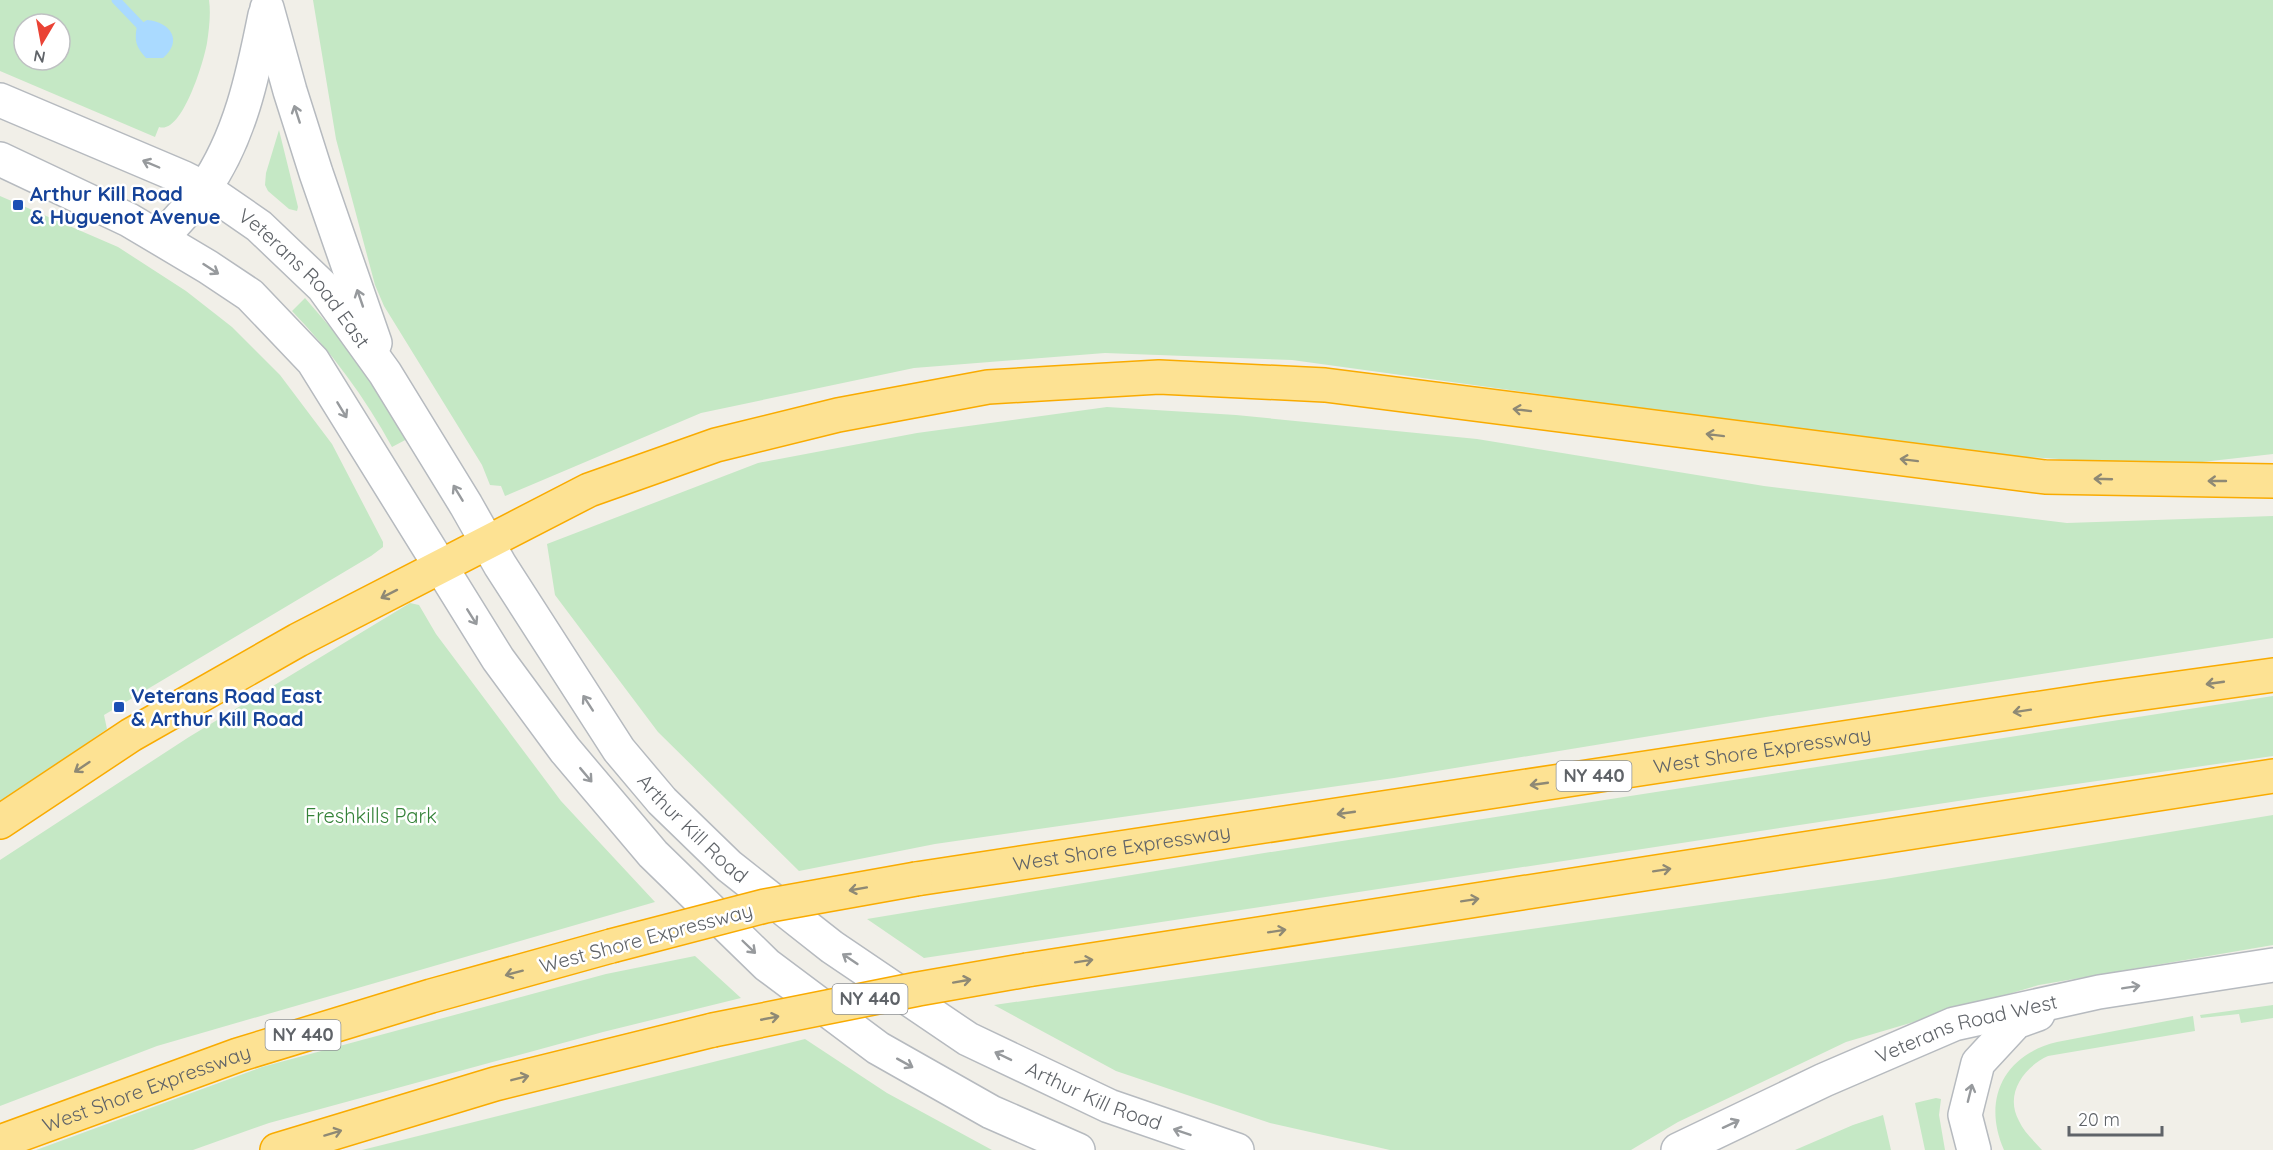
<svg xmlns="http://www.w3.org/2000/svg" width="2273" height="1150" viewBox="0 0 2273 1150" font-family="Quicksand,sans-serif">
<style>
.green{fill:#c5e8c5;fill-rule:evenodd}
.water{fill:#aadaff}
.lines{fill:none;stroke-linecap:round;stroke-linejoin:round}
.stream{stroke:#aadaff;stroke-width:9}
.secondary-casing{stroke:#b6babf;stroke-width:36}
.highway-casing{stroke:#f9ab00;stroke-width:36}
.secondary{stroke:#fff;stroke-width:33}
.highway{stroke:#fde293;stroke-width:33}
.highway-bridge-casing{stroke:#f9ab00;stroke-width:36;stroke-linecap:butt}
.highway-bridge{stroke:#fde293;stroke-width:33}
.oneway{stroke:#979a9d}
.oneway2{stroke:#8e8975}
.transit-dot{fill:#1a4fb4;stroke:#fff;stroke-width:2}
.labels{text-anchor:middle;stroke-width:5;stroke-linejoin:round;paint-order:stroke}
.shield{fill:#fff;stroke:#8f9295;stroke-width:1.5}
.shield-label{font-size:18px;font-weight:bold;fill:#5f6368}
.transit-label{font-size:20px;font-weight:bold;fill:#164399;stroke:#fff;text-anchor:start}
.street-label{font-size:20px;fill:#5f6368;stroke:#fff}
.park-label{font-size:20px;fill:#348238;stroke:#fff}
</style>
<rect width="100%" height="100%" fill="#f1efe8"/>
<path class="green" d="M0 0H209C211 13 209 30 207 43 204 61 182 135 159 127L155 137 0 71ZM24 24H60V60H24Z
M313 0H2273V454L2167 466 1965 453 1292 360 1105 353 914 368 701 413 505 496 501 486 490 485 482 465 384 306 375 285 336 139Z
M279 130 298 207 297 211 289 209 268 191 265 185 266 173Z
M0 196 118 247 186 291 232 327 280 375 332 444 383 542V547L371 556 104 715 107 729 0 804Z
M305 298 362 364 409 438 392 447C365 397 331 352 292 311Z
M1107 407 1236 415 1477 439 1764 486 2067 523 2273 516V638L1766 717 1394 778 935 844 799 871 658 732 555 595 547 544 758 463 917 433Z
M410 603 419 605 436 634 561 801 655 902 157 1046 0 1106V860L189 737Z
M2273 696V756L1978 798 924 958 867 919 1258 854Z
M2273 815V945L2039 985 1846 1042 1678 1122 1631 1150H1390L1270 1123 1116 1071 994 1005 1885 879Z
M695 956 741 998 603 1032 269 1123 193 1150H36L262 1067 606 974Z
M2273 1005V1018L2241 1023 2239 1014 2201 1018 2200 1015Z
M2193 1016 2195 1031 2048 1056C2024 1067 2004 1094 2019 1121 2024 1132 2034 1141 2042 1150H2004C1982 1100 2003 1055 2057 1042Z
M805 1039 887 1093 992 1150H362Z
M1936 1098 1941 1099 1939 1115 1945 1150H1925L1915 1103Z
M1883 1115 1891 1150H1795L1853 1125Z"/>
<path class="water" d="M147 20C171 22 183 41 163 58H146C136 47 134 41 137 26Z"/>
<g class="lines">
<path class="stream" d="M116 0 140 25"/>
<g class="secondary-casing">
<g id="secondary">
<path d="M267 8 290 91 316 173 375 343"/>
<path id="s1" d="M0 100 184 178 204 188 259 226 323 287 385 373 466 505 500 565 619 750 662 801 729 866 832 947 968 1039 1109 1106 1237 1150"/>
<path d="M0 159 129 220 208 267 250 295 313 361 498 659 565 750 653 854 767 965 878 1048 991 1112 1078 1150"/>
<path d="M162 238C175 222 192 206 204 189 240 138 253 75 265 15"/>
<path id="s2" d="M1678 1150 1824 1080 1954 1024 2099 992 2273 965"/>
<path d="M1974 1150 1965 1115 1978 1063 2016 1022 2038 1014"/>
</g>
</g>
<g class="highway-casing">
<g id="highway">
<path d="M0 822 131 735 298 640 589 490 716 445 838 415 988 387 1159 377 1325 385 2045 477 2273 481"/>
<path id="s3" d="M916 879 2100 699 2273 675"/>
<path d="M1027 970 2273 776"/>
<path id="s4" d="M0 1142 238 1055 431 996 611 946"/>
<path d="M277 1150 495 1084 713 1030"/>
</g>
</g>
<use href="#secondary" class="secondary"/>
<use href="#highway" class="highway"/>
<g class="highway-bridge-casing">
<path id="highway-bridge" d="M611 946 765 906 916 879
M713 1030 918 989 1027 970"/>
</g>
<use href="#highway-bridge" class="highway-bridge"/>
</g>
<defs><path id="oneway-shaft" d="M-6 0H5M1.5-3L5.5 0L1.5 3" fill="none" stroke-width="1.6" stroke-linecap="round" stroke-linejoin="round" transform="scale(1.5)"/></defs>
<g class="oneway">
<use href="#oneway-shaft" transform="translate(297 114) rotate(-108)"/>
<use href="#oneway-shaft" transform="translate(151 164) rotate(-157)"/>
<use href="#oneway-shaft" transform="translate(211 269) rotate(33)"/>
<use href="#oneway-shaft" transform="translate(360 298) rotate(-109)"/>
<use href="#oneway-shaft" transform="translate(342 410) rotate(59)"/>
<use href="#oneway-shaft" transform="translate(458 493) rotate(-121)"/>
<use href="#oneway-shaft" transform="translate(472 617) rotate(58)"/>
<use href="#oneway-shaft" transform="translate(588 703) rotate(-123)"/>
<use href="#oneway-shaft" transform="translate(586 775) rotate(50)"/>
<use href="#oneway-shaft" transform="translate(749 947) rotate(44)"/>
<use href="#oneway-shaft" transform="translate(850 959) rotate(-146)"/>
<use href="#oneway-shaft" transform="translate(2131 987) rotate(-9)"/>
<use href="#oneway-shaft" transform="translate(1003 1056) rotate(-154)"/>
<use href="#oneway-shaft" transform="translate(905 1063) rotate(29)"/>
<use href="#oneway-shaft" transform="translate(1970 1093) rotate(-76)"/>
<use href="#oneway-shaft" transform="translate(1731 1124) rotate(-25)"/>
<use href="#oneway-shaft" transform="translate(1182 1132) rotate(-161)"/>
</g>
<g class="oneway2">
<use href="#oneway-shaft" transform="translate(1522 410) rotate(-173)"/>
<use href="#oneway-shaft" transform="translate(1715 435) rotate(-173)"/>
<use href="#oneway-shaft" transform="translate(1909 460) rotate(-173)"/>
<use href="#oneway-shaft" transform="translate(2103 479) rotate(-178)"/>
<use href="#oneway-shaft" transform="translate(2217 481) rotate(-180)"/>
<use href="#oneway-shaft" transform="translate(389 594) rotate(153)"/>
<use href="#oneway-shaft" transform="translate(2215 683) rotate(172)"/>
<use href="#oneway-shaft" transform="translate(2022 711) rotate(171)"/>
<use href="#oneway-shaft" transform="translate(82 767) rotate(146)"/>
<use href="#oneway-shaft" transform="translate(1539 784) rotate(172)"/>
<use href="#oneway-shaft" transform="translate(1346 813) rotate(172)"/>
<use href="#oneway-shaft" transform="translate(1662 870) rotate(-9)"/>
<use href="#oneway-shaft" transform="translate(858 889) rotate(170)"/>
<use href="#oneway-shaft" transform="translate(1470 900) rotate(-9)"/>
<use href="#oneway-shaft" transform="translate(1277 931) rotate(-9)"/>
<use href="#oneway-shaft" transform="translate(1084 961) rotate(-9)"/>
<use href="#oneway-shaft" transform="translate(514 973) rotate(165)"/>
<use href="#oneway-shaft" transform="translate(962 981) rotate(-10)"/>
<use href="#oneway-shaft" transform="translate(770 1018) rotate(-11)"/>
<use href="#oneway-shaft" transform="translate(520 1078) rotate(-14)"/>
<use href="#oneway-shaft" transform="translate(333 1133) rotate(-17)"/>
</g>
<g class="transit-dot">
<rect x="12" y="199" width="12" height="12" rx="3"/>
<rect x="113" y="701" width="12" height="12" rx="3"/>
</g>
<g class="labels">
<g class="shield">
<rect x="1556.5" y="761" width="75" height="30" rx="4.5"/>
<rect x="832.5" y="984" width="75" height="30" rx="4.5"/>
<rect x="265.5" y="1020" width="75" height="30" rx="4.5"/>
</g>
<g class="shield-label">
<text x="1594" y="782">NY 440</text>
<text x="870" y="1005">NY 440</text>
<text x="303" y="1041">NY 440</text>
</g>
<g class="transit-label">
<text x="30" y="201">Arthur Kill Road<tspan x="30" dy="23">&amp; Huguenot Avenue</tspan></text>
<text x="131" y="703">Veterans Road East<tspan x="131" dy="23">&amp; Arthur Kill Road</tspan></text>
</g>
<g class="street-label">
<text dy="7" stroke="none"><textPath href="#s1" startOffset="358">Veterans Road East</textPath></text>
<text dy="7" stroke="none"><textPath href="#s3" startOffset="856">West Shore Expressway</textPath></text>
<text dy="7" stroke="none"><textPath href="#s1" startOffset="1035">Arthur Kill Road</textPath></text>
<text dy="7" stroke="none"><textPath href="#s3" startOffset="208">West Shore Expressway</textPath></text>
<text transform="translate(646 938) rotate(-15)" y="7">West Shore Expressway</text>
<text dy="7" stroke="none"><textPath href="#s2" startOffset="314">Veterans Road West</textPath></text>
<text dy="7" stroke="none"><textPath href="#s4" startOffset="156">West Shore Expressway</textPath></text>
<text dy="7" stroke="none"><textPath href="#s1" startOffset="1521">Arthur Kill Road</textPath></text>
</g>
<g class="park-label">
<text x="371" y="823">Freshkills Park</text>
</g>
</g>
<g transform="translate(42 42) rotate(190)"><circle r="28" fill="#ffffff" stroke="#bfc1c3" stroke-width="1.5"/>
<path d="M0-4.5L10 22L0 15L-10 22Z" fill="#ea4335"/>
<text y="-9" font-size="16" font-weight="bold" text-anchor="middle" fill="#5f6368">N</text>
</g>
<path d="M2069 1126v9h93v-9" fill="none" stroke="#5f6368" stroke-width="3"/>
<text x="2078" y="1126" font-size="18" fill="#5f6368" stroke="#ffffff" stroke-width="4.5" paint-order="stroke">20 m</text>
</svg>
